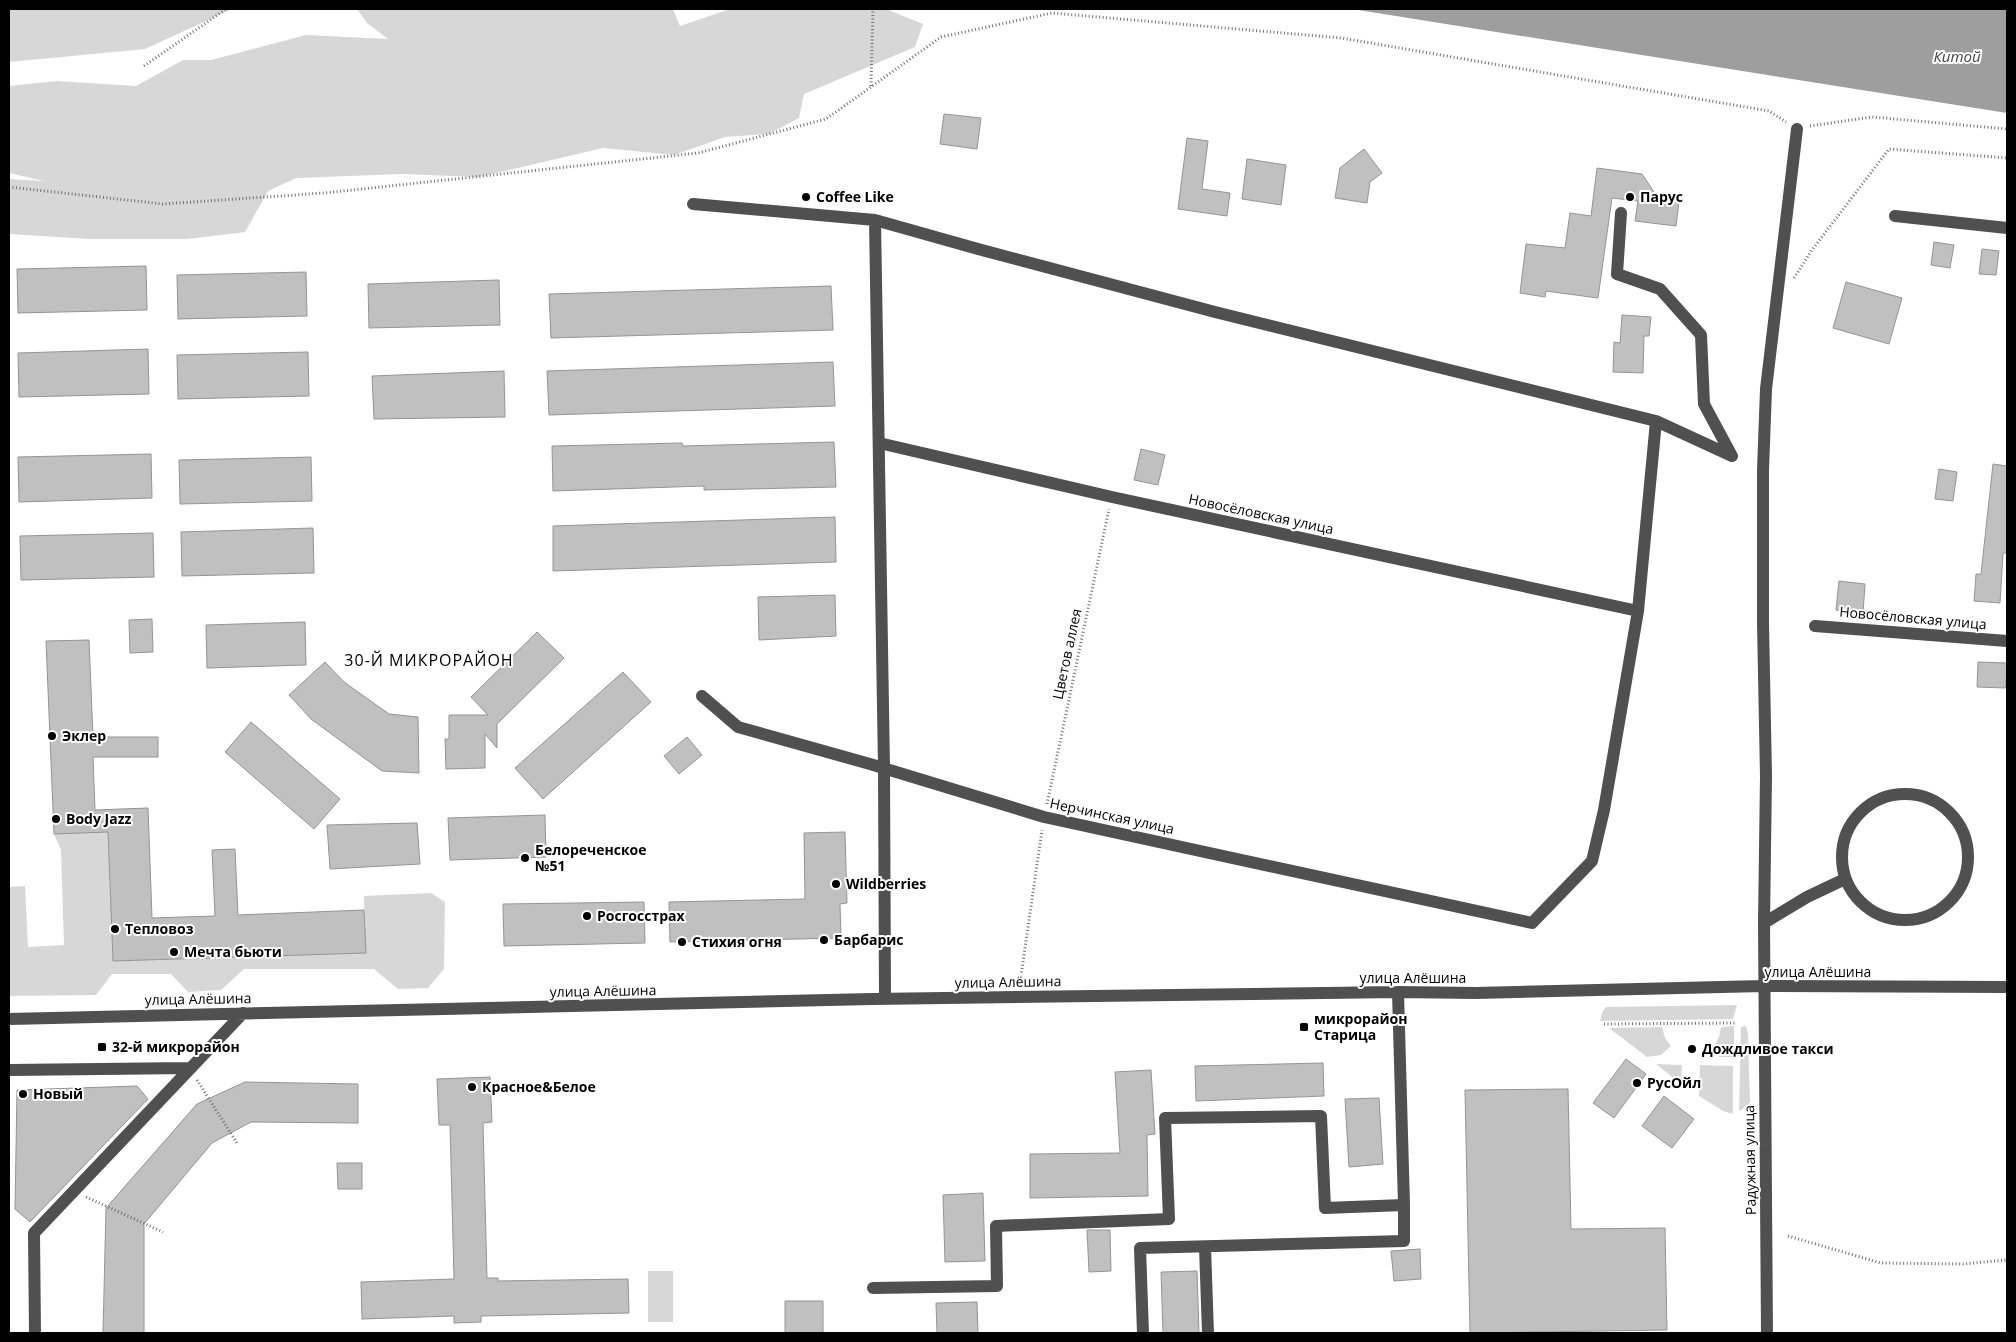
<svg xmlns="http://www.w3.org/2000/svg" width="2016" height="1342" viewBox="0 0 2016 1342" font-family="'Open Sans',sans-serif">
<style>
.green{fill:#d7d7d7}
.water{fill:#9e9e9e}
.building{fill:#c0c0c0;stroke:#949494}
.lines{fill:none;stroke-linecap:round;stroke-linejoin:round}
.path{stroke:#727272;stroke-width:3;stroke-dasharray:1 2.5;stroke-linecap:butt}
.minor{stroke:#505050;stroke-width:12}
.poi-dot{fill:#000;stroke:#fff;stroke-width:2}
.labels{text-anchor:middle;stroke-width:4;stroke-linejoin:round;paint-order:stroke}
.poi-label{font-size:14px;font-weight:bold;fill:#000;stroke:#fff;text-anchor:start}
.street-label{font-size:14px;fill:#000;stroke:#fff}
.water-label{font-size:15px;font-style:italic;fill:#3f3f3f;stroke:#fff}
.quarter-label{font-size:16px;letter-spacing:1px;fill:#000;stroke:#fff}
</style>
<rect width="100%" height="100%" fill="#fff"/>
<path class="green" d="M9 9H232L145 49 9 62Z
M357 9H673L680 26 730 9H886L923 24 915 47 804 94 799 118 769 134 725 137 674 155 603 148 479 177 402 174 296 178 268 191 245 232 188 239H89L9 234V179L44 181 9 173V86L57 81 136 86 183 60H211L306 35 388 39 367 23Z
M108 832 113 961 365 953 364 896 431 893 445 902 444 969 428 988 398 989 374 969H244L221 990 188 992 171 974H112L96 995 9 996V887L25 886 28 947 64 945 61 850 54 834Z
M1737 1005 1733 1019 1600 1021 1602 1013 1606 1007Z
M1734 1026V1057H1719L1714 1046 1719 1037 1721 1027Z
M1746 1026 1748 1034 1750 1102 1747 1106 1739 1111 1741 1027Z
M1662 1027 1665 1038 1671 1046 1661 1055 1647 1057 1609 1028Z
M1656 1064 1682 1065 1681 1084Z
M1700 1065 1733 1066V1114L1723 1111 1699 1096Z
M648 1271H673V1322H648Z"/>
<path class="water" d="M1352 9H2007V113Z"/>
<path class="building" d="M944 114 981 118 977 149 940 144Z
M1187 138 1208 141 1202 189 1230 193 1227 216 1178 209Z
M1364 149 1382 173 1370 182 1367 203 1335 198 1340 168Z
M1247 159 1286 165 1281 205 1242 199Z
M1597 168 1642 174 1658 198 1679 201 1676 226 1635 221 1638 201 1612 198 1598 298 1546 291 1545 297 1520 293 1526 244 1565 248 1570 213 1591 216Z
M1934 242 1954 245 1950 268 1931 265Z
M1982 249 1999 251 1996 275 1979 274Z
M146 266 147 310 18 313 17 269Z
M306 272 307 316 178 319 177 275Z
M499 280 500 325 369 328 368 284Z
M1846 282 1902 298 1889 344 1833 328Z
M831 286 833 330 551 338 549 294Z
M1622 315 1651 317 1649 336H1644L1643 373 1613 372 1614 342 1620 343Z
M148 349 149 394 19 397 18 353Z
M308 352 309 396 178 399 177 355Z
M833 362 835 406 549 415 547 371Z
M504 371 505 417 374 419 372 376Z
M834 442 836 487 704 490V486L553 491 552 446 682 443 683 446Z
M1141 449 1165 455 1158 485 1134 480Z
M151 454 152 498 19 502 18 457Z
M311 457 312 501 180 504 179 460Z
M1993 464 2007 466V553H2003L2000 603 1974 601 1976 574H1981Z
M1939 469 1957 472 1953 501 1935 499Z
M835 517 836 562 553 571V526Z
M313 528 314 573 182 576 181 532Z
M153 533 154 577 21 580 20 536Z
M1839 581 1865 584 1863 613 1836 610Z
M835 595 836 636 759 640 758 597Z
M152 619 153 652 130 653 129 620Z
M305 622 306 665 207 668 206 625Z
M537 632 564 658 497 724V748L485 734V768L446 769 445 739H449V715H488L471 697Z
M89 640 93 737H158V757H93L95 810 148 808 152 918 215 916 212 850 235 849 238 915 364 910 366 953 113 961 108 832 54 834 46 641Z
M325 662 344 682 389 714 418 717 419 773 382 771 311 719 289 695Z
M1978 662 2007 663 2006 688 1977 687Z
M623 672 651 702 543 799 515 768Z
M251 722 340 799 314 829 225 752Z
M687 737 702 755 679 774 664 756Z
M545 815 546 857 450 860 448 818Z
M417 823 420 864 330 869 327 825Z
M845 832 847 903 840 904 841 938 670 942 669 902 805 899 804 833Z
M644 902 645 943 504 946 503 904Z
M1626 1059 1646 1074 1614 1118 1593 1103Z
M1323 1063 1324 1096 1196 1101 1195 1066Z
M1151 1070 1155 1134 1147 1135 1148 1196 1030 1198V1154L1120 1153 1115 1072Z
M490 1077 492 1122 483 1123 487 1278H498V1281L628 1279 629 1313 481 1316V1322L454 1323V1316L362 1319 361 1282 454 1279 450 1125H439L437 1079Z
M245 1082 358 1084V1123L251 1122 212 1143 144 1224V1333H103L106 1208 197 1104Z
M137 1086 148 1099 30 1222 15 1209 17 1090Z
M1568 1089 1571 1229 1665 1228 1667 1330 1470 1333 1465 1090Z
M1664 1096 1694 1119 1672 1148 1642 1126Z
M1379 1098 1383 1164 1349 1167 1345 1099Z
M337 1163H362V1189H338Z
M983 1193 985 1261 945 1262 943 1195Z
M1087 1230H1110L1111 1271 1089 1272Z
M1420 1249 1421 1279 1394 1281 1391 1251Z
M1197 1271 1199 1333H1163L1161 1272Z
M785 1301H823V1333H785Z
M977 1302 978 1333H937L936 1303Z"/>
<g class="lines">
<path class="path" d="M144 66 226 9
M871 86 873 9
M1810 126 1872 117 2007 129
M9 187 163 204 324 193 698 153 826 119 941 37 1052 13 1341 38 1769 111 1786 122
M1794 278 1812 250 1889 149 2007 158
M1047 804 1109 509
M1021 976 1042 830
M1604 1024 1737 1023
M197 1080 237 1143
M86 1197 163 1232
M1788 1236 1881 1263 1963 1264 2007 1260"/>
<path class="minor" d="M693 204 875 220 978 249 1215 312 1656 421 1732 456
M1621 213 1617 274 1660 289 1701 335 1704 404 1732 456
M1895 216 2007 228
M875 220 884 768 885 999
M879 443 1112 497 1638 611
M1815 626 2007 641
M702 696 738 727 870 764 1044 817 1532 923 1592 861 1604 810 1638 611 1656 421
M1842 857a63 63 0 1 1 126 0a63 63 0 1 1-126 0Z
M1764 923 1766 776 1763 623V470L1766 389 1797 129
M9 1019 872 999 1398 992 1476 993 1763 986 2007 987
M9 1070 190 1068
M1205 1247 1208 1333
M873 1288 997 1286 996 1226 1169 1219 1165 1118 1321 1116 1325 1208 1404 1205 1398 992
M35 1333 34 1233 243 1013
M1143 1333 1140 1248 1404 1241V1205
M1767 1333 1764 923 1807 897 1845 879"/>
</g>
<g class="poi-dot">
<circle cx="806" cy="197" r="5"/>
<circle cx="1630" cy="197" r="5"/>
<circle cx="52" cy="736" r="5"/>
<circle cx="56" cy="819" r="5"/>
<circle cx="525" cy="858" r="5"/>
<circle cx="836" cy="884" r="5"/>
<circle cx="587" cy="916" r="5"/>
<circle cx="115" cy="929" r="5"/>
<circle cx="824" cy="940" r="5"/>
<circle cx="682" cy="942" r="5"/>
<circle cx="174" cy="952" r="5"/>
<rect x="1299" y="1022" width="10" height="10" rx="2.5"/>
<rect x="97" y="1042" width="10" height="10" rx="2.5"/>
<circle cx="1692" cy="1049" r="5"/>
<circle cx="1637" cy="1083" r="5"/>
<circle cx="472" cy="1087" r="5"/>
<circle cx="23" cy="1094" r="5"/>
</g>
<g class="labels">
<g class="poi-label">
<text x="816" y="202">Coffee Like</text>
<text x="1640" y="202">Парус</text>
<text x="62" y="741">Эклер</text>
<text x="66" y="824">Body Jazz</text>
<text x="535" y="855">Белореченское<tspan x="535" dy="16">№51</tspan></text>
<text x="846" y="889">Wildberries</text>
<text x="597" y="921">Росгосстрах</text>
<text x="125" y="934">Тепловоз</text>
<text x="834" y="945">Барбарис</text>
<text x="692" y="947">Стихия огня</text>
<text x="184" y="957">Мечта бьюти</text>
<text x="1314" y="1024">микрорайон<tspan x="1314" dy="16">Старица</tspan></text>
<text x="112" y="1052">32-й микрорайон</text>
<text x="1702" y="1054">Дождливое такси</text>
<text x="1647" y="1088">РусОйл</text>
<text x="482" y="1092">Красное&amp;Белое</text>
<text x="33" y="1099">Новый</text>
</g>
<g class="street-label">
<text transform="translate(1261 514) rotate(12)" y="5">Новосёловская улица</text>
<text transform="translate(1913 618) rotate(5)" y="5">Новосёловская улица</text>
<text transform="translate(1067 654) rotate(-78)" y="5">Цветов аллея</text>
<text transform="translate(1112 816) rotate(12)" y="5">Нерчинская улица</text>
<text x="1818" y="977">улица Алёшина</text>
<text x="1413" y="983">улица Алёшина</text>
<text transform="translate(1008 982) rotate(-1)" y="5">улица Алёшина</text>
<text transform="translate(603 991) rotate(-1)" y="5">улица Алёшина</text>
<text transform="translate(198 999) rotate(-1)" y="5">улица Алёшина</text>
<text transform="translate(1750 1160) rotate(-91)" y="5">Радужная улица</text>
</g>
<g class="water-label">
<text x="1957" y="62">Китой</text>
</g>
<g class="quarter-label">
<text x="429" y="666">30-Й МИКРОРАЙОН</text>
</g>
</g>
<rect width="2016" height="1342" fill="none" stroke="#000000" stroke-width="20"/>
</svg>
